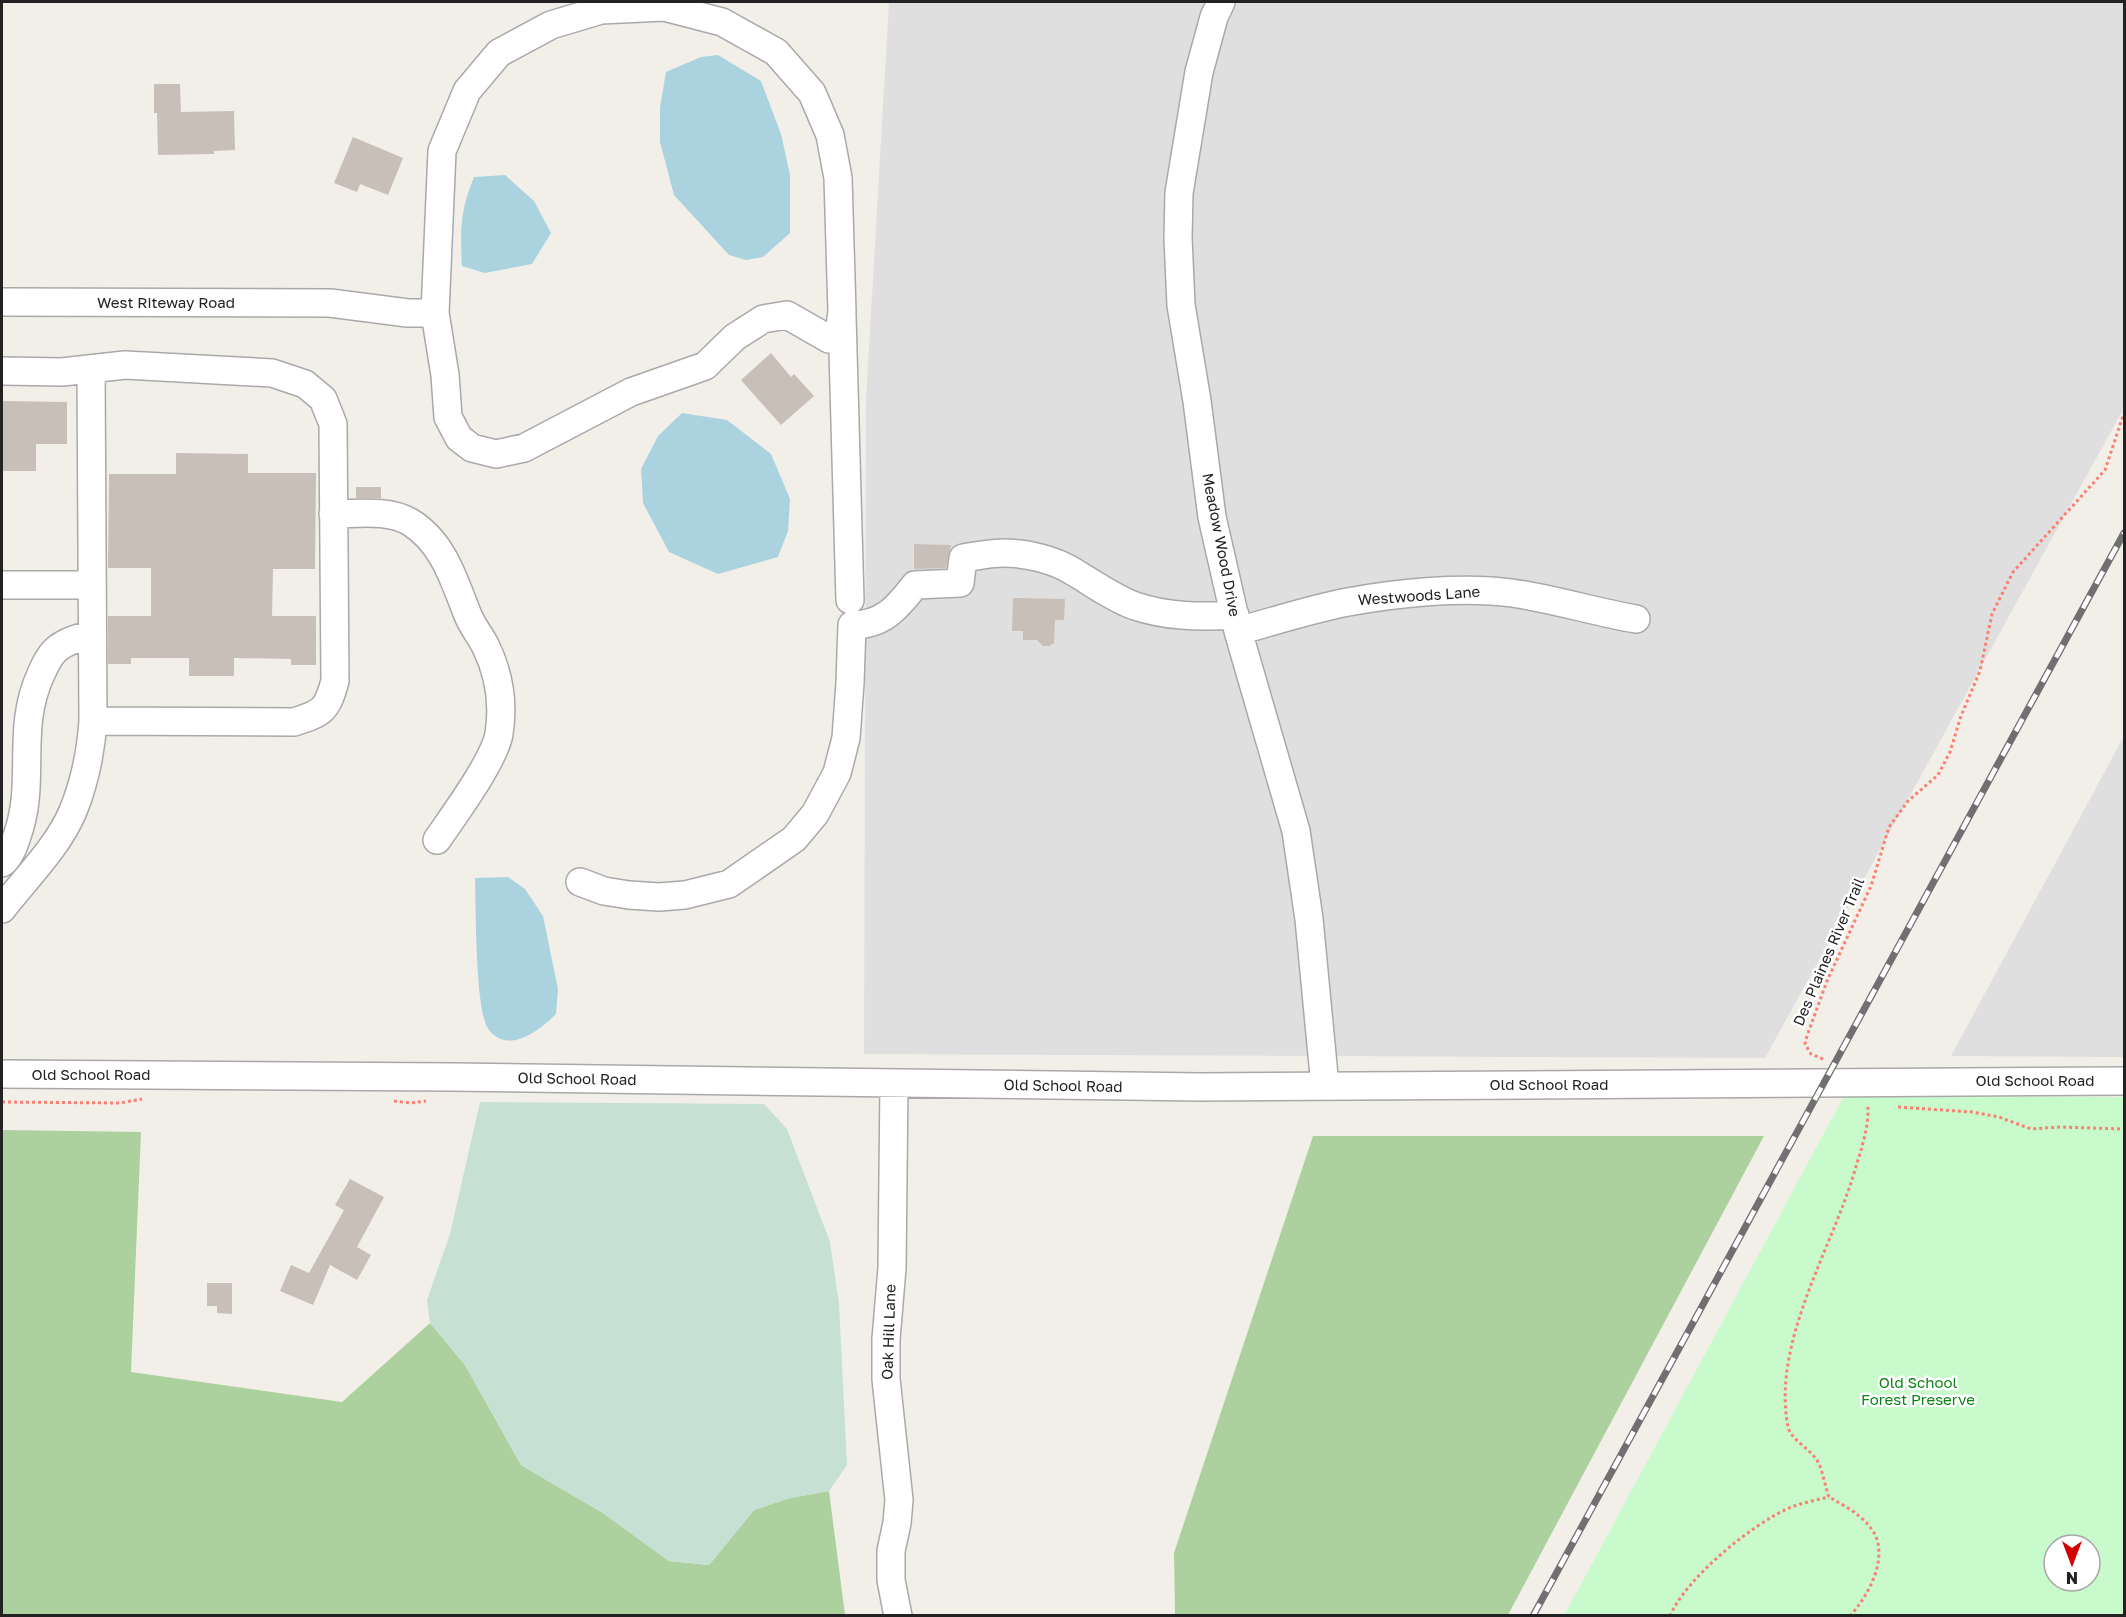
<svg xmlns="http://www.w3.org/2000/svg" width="2126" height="1617" viewBox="0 0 2126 1617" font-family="'Golos Text',sans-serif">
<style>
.residential{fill:#e0dfdf}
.forest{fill:#add19e}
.wetland{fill:#c6e0d4}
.park{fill:#c8facc;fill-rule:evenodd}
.water{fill:#aad3df}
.building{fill:#c7bfb8}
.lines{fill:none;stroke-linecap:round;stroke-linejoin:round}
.minor-casing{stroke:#a9a9a9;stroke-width:30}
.path{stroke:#fa8072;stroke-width:3;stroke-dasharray:3 3;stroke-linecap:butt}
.minor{stroke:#fff;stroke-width:27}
.rail-casing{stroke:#707070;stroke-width:7}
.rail{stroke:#fff;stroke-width:4.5;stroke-dasharray:14;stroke-linecap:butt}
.labels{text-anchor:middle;stroke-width:5;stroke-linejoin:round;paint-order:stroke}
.street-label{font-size:15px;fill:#222;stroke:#fff}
.park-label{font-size:15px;fill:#0c8416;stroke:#fff}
</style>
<rect width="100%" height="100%" fill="#f2efe9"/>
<path class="residential" d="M889 2H2124V408L1765 1058 864 1054 866 400Z
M2124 736V1057L1951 1056Z"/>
<path class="forest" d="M2 1130 141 1132 131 1372 342 1402 430 1323 465 1365 521 1465 603 1513 669 1561 709 1565 754 1510 790 1498 829 1491 845 1615 2 1616Z
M1313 1136H1764L1508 1615H1175L1174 1553Z"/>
<path class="wetland" d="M480 1102 764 1104 787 1129 830 1242 839 1304 847 1465 829 1491 790 1498 754 1510 709 1565 669 1561 603 1513 521 1465 465 1365 430 1323 427 1300 450 1234Z"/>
<path class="park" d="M1844 1096 2124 1097V1615L1564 1616ZM2054 1545H2090V1581H2054Z"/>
<path class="water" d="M718 55 761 81 781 134 790 175V233L763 257 746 260 729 255 674 195 660 142V107L666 72 701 57Z
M505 175 534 201 551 233 532 264 485 273 462 266C460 230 460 211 474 177Z
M682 413 727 420 771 454 790 499 788 531 778 557 718 574 669 552 643 503 641 469 658 436Z
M508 877 525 889 543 916 558 989 556 1014C540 1030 509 1055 489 1030 475 1013 476 906 475 878Z"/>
<path class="building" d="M154 84H180L181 112 234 111 235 150 214 151V154L158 155 157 113H154Z
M353 137 403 158 388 195 360 184 357 192 334 183Z
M771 353 791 377 794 374 814 396 781 425 741 380Z
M2 401 67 402V444H36V471H2Z
M176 453 248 454V473H316L315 569H273L272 616H316V665H291V659L234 658V676H189V658H131V664H108V616H151V568H108L109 474H176Z
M356 487H381V498H356Z
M914 544 951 545 946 568 914 569Z
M1013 598 1065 599 1064 620H1055L1054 643 1049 646H1043L1037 640H1023V631H1012Z
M350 1179 384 1197 357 1247 371 1255 357 1280 330 1265 313 1305 280 1291 291 1265 309 1273 344 1210 335 1205Z
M207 1283H232V1314L217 1313V1306H207Z"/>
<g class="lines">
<g class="minor-casing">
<path id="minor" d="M1221 2 1214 17 1199 72 1179 193 1178 238 1181 305 1197 401 1212 517 1238 631 1296 831 1309 919 1325 1086
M2 302 330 303 408 313H435L445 375 448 417 459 438 472 448 496 454 524 448 631 392 705 366 735 337 763 319 787 315 829 339C841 334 840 324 842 312L838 178 830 135 812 93 776 52 722 22 664 7 601 10 551 25 499 53 467 91 442 151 435 313
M842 316 850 600
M91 370 93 721
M2 371 62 372 125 365 272 373 305 384 323 399 333 424 335 681C327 710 323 713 294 722L93 721C91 750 84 784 73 811 58 847 25 879 2 909
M333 514C358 514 388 509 410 522 443 542 454 580 467 613 471 624 479 634 485 645 499 673 504 702 499 734 494 761 454 815 437 840
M2 585H92
M1238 631C1275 621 1311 609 1348 602 1397 593 1463 586 1512 593 1554 599 1595 612 1636 619
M2 863C10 857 14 846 17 836 37 781 15 730 41 674 45 665 50 654 58 648 68 640 81 637 92 635
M580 882 604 891 629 895 659 897 685 895 729 884 794 839 815 814 837 773 846 738 850 683 852 625C883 625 897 608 915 585L960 583 963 558C976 556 990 553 1004 553 1027 553 1055 560 1074 572 1094 584 1113 598 1135 606 1168 617 1200 617 1235 615
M2 1074 452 1077 1200 1087 2124 1081
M894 1083 892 1268 886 1339V1379L899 1500 897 1523 891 1551V1580L898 1616"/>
</g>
<path class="path" d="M1823 1059 1811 1054 1805 1044 1807 1036 1827 981 1871 886 1889 827 1908 801 1938 775 1950 752 1961 716 1980 671 1992 614 2013 572 2105 470 2124 413
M394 1101 410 1103 426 1101
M2 1102 120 1103 142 1099
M1898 1107 1972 1112 1999 1117 2031 1129 2060 1127 2124 1129
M1670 1616C1686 1578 1751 1525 1789 1508 1801 1503 1816 1500 1829 1497
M1850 1616C1869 1595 1892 1553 1870 1527 1860 1514 1843 1505 1829 1497 1825 1486 1823 1472 1818 1462 1811 1449 1791 1440 1788 1427 1771 1340 1835 1245 1857 1163 1863 1144 1869 1125 1868 1105"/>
<use href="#minor" class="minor"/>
<g class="rail-casing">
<path id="rail" d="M1533 1616 2124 533"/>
</g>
<use href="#rail" class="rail"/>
</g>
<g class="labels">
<g class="street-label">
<text x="166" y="308">West Riteway Road</text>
<text transform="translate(1221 545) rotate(79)" y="5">Meadow Wood Drive</text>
<text transform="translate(1419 596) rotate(-4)" y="5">Westwoods Lane</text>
<text transform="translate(1829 952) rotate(-67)" y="5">Des Plaines River Trail</text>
<text x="91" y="1080">Old School Road</text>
<text transform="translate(577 1079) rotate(1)" y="5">Old School Road</text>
<text x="2035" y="1086">Old School Road</text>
<text x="1549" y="1090">Old School Road</text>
<text transform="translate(1063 1086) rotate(1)" y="5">Old School Road</text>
<text transform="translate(889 1332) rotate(-88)" y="5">Oak Hill Lane</text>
</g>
<g class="park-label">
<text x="1918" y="1388">Old School<tspan x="1918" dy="17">Forest Preserve</tspan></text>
</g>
</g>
<rect width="2126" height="1617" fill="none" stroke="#222222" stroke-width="6"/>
<g transform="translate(2072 1563) rotate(180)"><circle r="28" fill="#ffffff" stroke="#a7a7a7" stroke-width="1.5"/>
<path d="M0-4.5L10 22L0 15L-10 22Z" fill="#d40000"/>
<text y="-9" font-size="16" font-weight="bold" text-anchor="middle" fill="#222222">N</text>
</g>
</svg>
